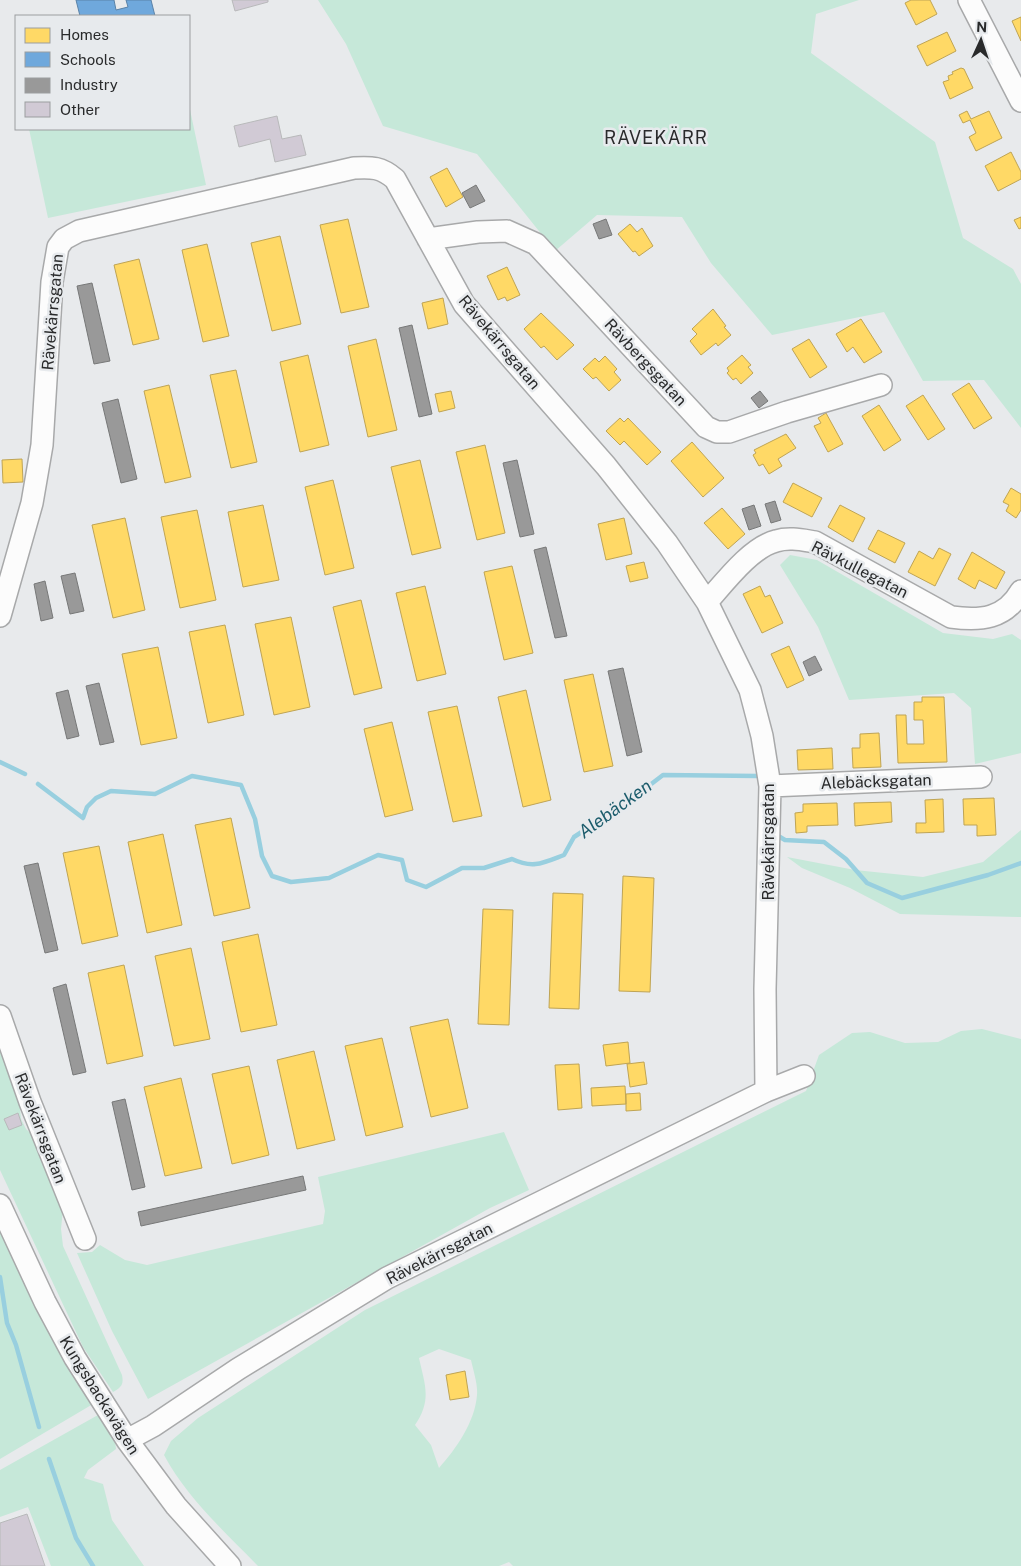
<svg xmlns="http://www.w3.org/2000/svg" width="1021" height="1566" viewBox="0 0 1021 1566" font-family="'Public Sans',sans-serif">
<style>
.green{fill:#c6e8d9;fill-rule:evenodd}
.homes{fill:#ffd966;stroke:#bfa454}
.schools{fill:#6fa8dc;stroke:#5a82a7}
.industry{fill:#999;stroke:#777878}
.lines{fill:none;stroke-linecap:round;stroke-linejoin:round}
.stream{stroke:#98cfdf;stroke-width:4.5}
.building{fill:#d1cad5;stroke:#b8b9ba}
.minor-casing{stroke:#a8a9aa;stroke-width:24}
.minor{stroke:#fcfcfc;stroke-width:21}
.labels{text-anchor:middle;stroke-width:5;stroke-linejoin:round;paint-order:stroke}
.street-label{font-size:16px;fill:#292a2b;stroke:#e7eaed}
.neighbourhood-label{font-size:18px;letter-spacing:1px;fill:#292a2b;stroke:#e7eaed}
.water-label{font-size:18px;font-style:italic;fill:#1c5c6c;stroke:#e7eaed}
</style>
<rect width="100%" height="100%" fill="#e8eaec"/>
<path class="green" d="M318 0H859L816 14 811 53 935 142 963 238 1013 269 1021 284V428L984 380 923 381 884 312 772 335 711 263 682 217 597 215 555 251 477 154 383 126 346 44Z
M189 105 206 185 48 218 29 129H189Z
M790 555 817 560 943 633 993 639 1012 634 1021 640V753L975 764 971 708 954 693 849 700 818 627 780 565Z
M1021 830V917L900 914 850 888 802 868 787 857 855 870 923 877 983 862Z
M982 1029 1021 1039V1566H513L509 1562 499 1566H258C225 1532 187 1498 164 1455L171 1441 198 1418 365 1310 806 1091 819 1055 852 1033 870 1032 905 1043 938 1042 961 1031ZM439 1349 471 1360C473 1370 478 1384 477 1395 475 1422 456 1449 439 1468L431 1445 415 1425C432 1400 425 1385 419 1358Z
M0 1035 18 1089 21 1119 26 1129 39 1141 63 1209 61 1229 63 1246 122 1375C124 1385 121 1387 113 1392L83 1347 0 1170Z
M504 1132 529 1190 490 1208 148 1399 112 1331 77 1253 92 1252 100 1245 125 1260 147 1265 323 1224 325 1211 318 1177Z
M0 1223 93 1404 0 1459Z
M98 1415 115 1441 116 1449 88 1470 84 1478 103 1484 112 1520 144 1566H51L28 1507 0 1517V1470Z"/>
<path class="homes" d="M911 0H930L937 14 916 25 905 3Z
M1021 17V41L1012 21Z
M947 32 956 51 927 66 917 46Z
M961 68 964 69 973 88 950 99 943 82 949 80 948 76 953 74 952 72Z
M967 111 971 119 989 111 1002 138 976 151 969 137 976 133 970 120 963 123 959 115Z
M1011 152 1021 172V179L998 191 985 166Z
M447 168 463 197 446 207 430 177Z
M1021 217V228L1019 229 1014 220Z
M348 219 369 307 341 313 320 225Z
M630 224 637 232 642 228 653 246 639 256 635 251 633 252 618 234Z
M280 236 301 324 272 331 251 243Z
M207 244 229 336 203 342 182 250Z
M139 259 159 339 133 345 114 265Z
M507 267 520 295 507 301 505 297 498 300 487 276Z
M443 298 448 324 428 329 422 303Z
M713 309 726 326 724 327 731 335 718 346 716 343 701 355 690 341 697 334 692 329Z
M541 313 574 345 557 360 544 346 541 348 524 329Z
M861 319 882 352 864 363 853 347 847 352 836 334Z
M376 339 397 430 368 437 348 346Z
M809 339 827 367 810 378 792 349Z
M308 355 329 445 300 452 280 362Z
M742 355 751 365 748 367 753 373 741 384 736 378 733 380 727 373 729 371 727 368Z
M605 356 617 369 614 372 621 380 609 391 596 377 593 379 583 369 595 358 599 362Z
M236 370 257 462 231 468 210 375Z
M969 383 992 418 974 429 952 394Z
M169 385 191 477 165 483 144 391Z
M451 391 455 408 439 412 435 394Z
M923 395 945 429 928 440 906 406Z
M879 405 901 440 884 451 862 416Z
M826 413 843 444 828 452 814 426 821 423 818 418Z
M620 418 624 422 628 418 661 452 647 465 624 441 620 445 606 431Z
M786 434 796 448 778 459 782 466 769 474 763 464 759 466 753 455 756 453 754 450Z
M692 442 724 478 703 497 671 461Z
M485 445 505 533 477 540 456 452Z
M22 459 23 482 3 483 2 460Z
M420 460 441 548 412 555 391 467Z
M333 480 354 568 325 575 305 487Z
M793 483 822 498 812 517 783 502Z
M1011 488 1021 494V510L1016 518 1006 511 1009 505 1003 502Z
M263 505 279 580 243 587 228 512Z
M840 505 865 518 853 542 828 527Z
M722 508 745 534 728 549 704 523Z
M197 510 216 600 180 608 161 517Z
M125 518 145 610 113 618 92 525Z
M624 518 632 554 606 560 598 524Z
M878 530 905 543 895 563 868 549Z
M939 548 951 554 935 586 908 572 919 551 933 559Z
M972 552 1005 572 996 589 979 580 975 589 958 579Z
M644 562 648 578 630 582 626 566Z
M512 566 533 653 504 660 484 572Z
M425 586 446 674 417 681 396 593Z
M760 586 765 597 770 595 783 623 762 633 743 594Z
M361 600 382 688 354 695 333 607Z
M291 617 310 707 274 715 255 624Z
M225 625 244 715 208 723 189 632Z
M789 646 804 680 787 688 771 654Z
M158 647 177 738 141 745 122 654Z
M593 674 613 766 584 772 564 680Z
M526 690 551 800 523 807 498 697Z
M922 697H944L947 762 898 763 896 715H906L907 744H924L923 720H914V702H922Z
M457 706 482 816 453 822 428 712Z
M392 722 413 810 385 817 364 729Z
M879 733 881 767 853 768 852 748H860V734Z
M832 748 833 769 798 770 797 750Z
M994 798 996 835 977 836V825H964L963 799Z
M943 799 944 832 916 833V823H926L925 800Z
M891 802 892 822 855 826 854 803Z
M837 803 838 825 807 826V832L796 833 795 813 803 812V804Z
M231 818 250 908 214 916 195 825Z
M163 834 182 925 147 933 128 842Z
M99 846 118 936 82 944 63 853Z
M623 876 654 878 650 992 619 991Z
M553 893 583 894 579 1009 549 1008Z
M483 909 513 910 509 1025 478 1024Z
M258 934 277 1025 241 1032 222 942Z
M191 948 210 1039 174 1046 155 956Z
M124 965 143 1056 107 1064 88 973Z
M448 1019 468 1108 431 1117 410 1027Z
M382 1038 403 1127 366 1136 345 1046Z
M628 1042 630 1063 606 1066 603 1045Z
M314 1051 335 1140 297 1149 277 1060Z
M644 1062 647 1084 630 1087 627 1064Z
M579 1064 582 1108 558 1110 555 1065Z
M249 1066 269 1155 232 1164 212 1074Z
M181 1078 202 1168 165 1176 144 1087Z
M625 1086 626 1104 592 1106 591 1088Z
M640 1093 641 1110 626 1111V1094Z
M465 1371 469 1397 450 1400 446 1375Z"/>
<path class="schools" d="M76 0H114L116 10 128 7 126 0H151L155 16H80Z"/>
<path class="industry" d="M476 185 485 201 470 208 462 193Z
M606 219 612 235 599 239 593 224Z
M92 283 110 361 94 364 77 286Z
M412 325 432 414 419 417 399 328Z
M760 391 768 401 759 408 751 398Z
M118 399 137 479 121 483 102 403Z
M517 460 534 534 520 537 503 463Z
M775 501 781 520 771 523 765 504Z
M754 505 761 526 749 530 742 509Z
M546 547 567 636 555 638 534 550Z
M75 573 84 611 70 614 61 576Z
M45 581 53 618 41 621 34 584Z
M815 656 822 670 809 676 803 662Z
M623 668 642 752 627 756 608 671Z
M99 683 114 742 100 745 86 686Z
M68 690 79 736 67 739 56 693Z
M38 863 58 950 45 953 24 866Z
M66 984 86 1072 73 1075 53 988Z
M125 1099 145 1187 132 1190 112 1102Z
M303 1176 306 1190 141 1226 138 1212Z"/>
<g class="lines">
<path class="stream" d="M0 762 25 774
M38 784 83 818 87 807 96 798 111 791 155 794 192 776 241 785 255 819 262 856 272 876 291 882 329 878 378 855 402 860 407 880 426 887 462 868H484L512 859C533 869 543 863 564 855L574 837 629 801 663 775 758 776
M780 837 785 840 824 842 846 859 867 883 902 898 988 875 1021 863
M0 1277 7 1323 16 1345 39 1427
M49 1459 76 1538 93 1566"/>
</g>
<path class="building" d="M232 0H268V2L235 11Z
M277 116 282 139 301 135 306 155 275 162 270 139 239 147 234 126Z
M18 1113 22 1125 9 1130 4 1119Z
M27 1514 45 1566H0V1523Z"/>
<g class="lines">
<g class="minor-casing">
<path id="minor" d="M969 0 1021 101
M428 239 478 232 507 231 536 244 706 427 717 432H729L787 412 881 385
M707 602C724 583 751 547 776 541 789 537 802 540 815 542L951 617C981 621 1005 619 1021 591
M0 616 32 503 42 445 52 282 58 247 64 239 79 231 354 168C372 167 381 167 395 179L464 304 606 466 667 543 707 602 750 690 762 736 770 786 765 989 766 1091
M770 786 981 777
M0 1016 30 1102 85 1239
M0 1205 45 1302 75 1358 127 1440 176 1506 230 1566
M127 1440 153 1426 238 1369 387 1278 766 1091 804 1076"/>
</g>
<use href="#minor" class="minor"/>
</g>
<g class="labels">
<g class="street-label">
<text transform="translate(52 312) rotate(-85)" y="6">Rävekärrsgatan</text>
<text transform="translate(500 342) rotate(50)" y="6">Rävekärrsgatan</text>
<text transform="translate(646 362) rotate(47)" y="6">Rävbergsgatan</text>
<text transform="translate(860 569) rotate(27)" y="6">Rävkullegatan</text>
<text transform="translate(876 781) rotate(-2)" y="6">Alebäcksgatan</text>
<text transform="translate(768 842) rotate(-90)" y="6">Rävekärrsgatan</text>
<text transform="translate(41 1128) rotate(69)" y="6">Rävekärrsgatan</text>
<text transform="translate(439 1253) rotate(-27)" y="6">Rävekärrsgatan</text>
<text transform="translate(100 1395) rotate(58)" y="6">Kungsbackavägen</text>
</g>
<g class="neighbourhood-label">
<text x="656" y="144">RÄVEKÄRR</text>
</g>
<g class="water-label">
<text transform="translate(615 809) rotate(-36)" y="6">Alebäcken</text>
</g>
</g>
<rect x="15" y="15" width="175" height="115" fill="#e7eaed" stroke="#9b9d9f"/>
<rect x="25" y="28" width="25" height="15" fill="#ffd966" stroke="#9b9d9f"/>
<text x="60" y="40" font-size="15" fill="#292a2b">Homes</text>
<rect x="25" y="52" width="25" height="15" fill="#6fa8dc" stroke="#9b9d9f"/>
<text x="60" y="65" font-size="15" fill="#292a2b">Schools</text>
<rect x="25" y="78" width="25" height="15" fill="#999999" stroke="#9b9d9f"/>
<text x="60" y="90" font-size="15" fill="#292a2b">Industry</text>
<rect x="25" y="102" width="25" height="15" fill="#d1cad5" stroke="#9b9d9f"/>
<text x="60" y="115" font-size="15" fill="#292a2b">Other</text>
<g transform="translate(981 40) rotate(3)" stroke="#e7eaed" stroke-width="4" paint-order="stroke">
<path d="M0-4L9 19L0 12L-9 19Z" fill="#292a2b"/>
<text y="-8" font-size="14" font-weight="bold" text-anchor="middle" fill="#292a2b">N</text>
</g>
</svg>
